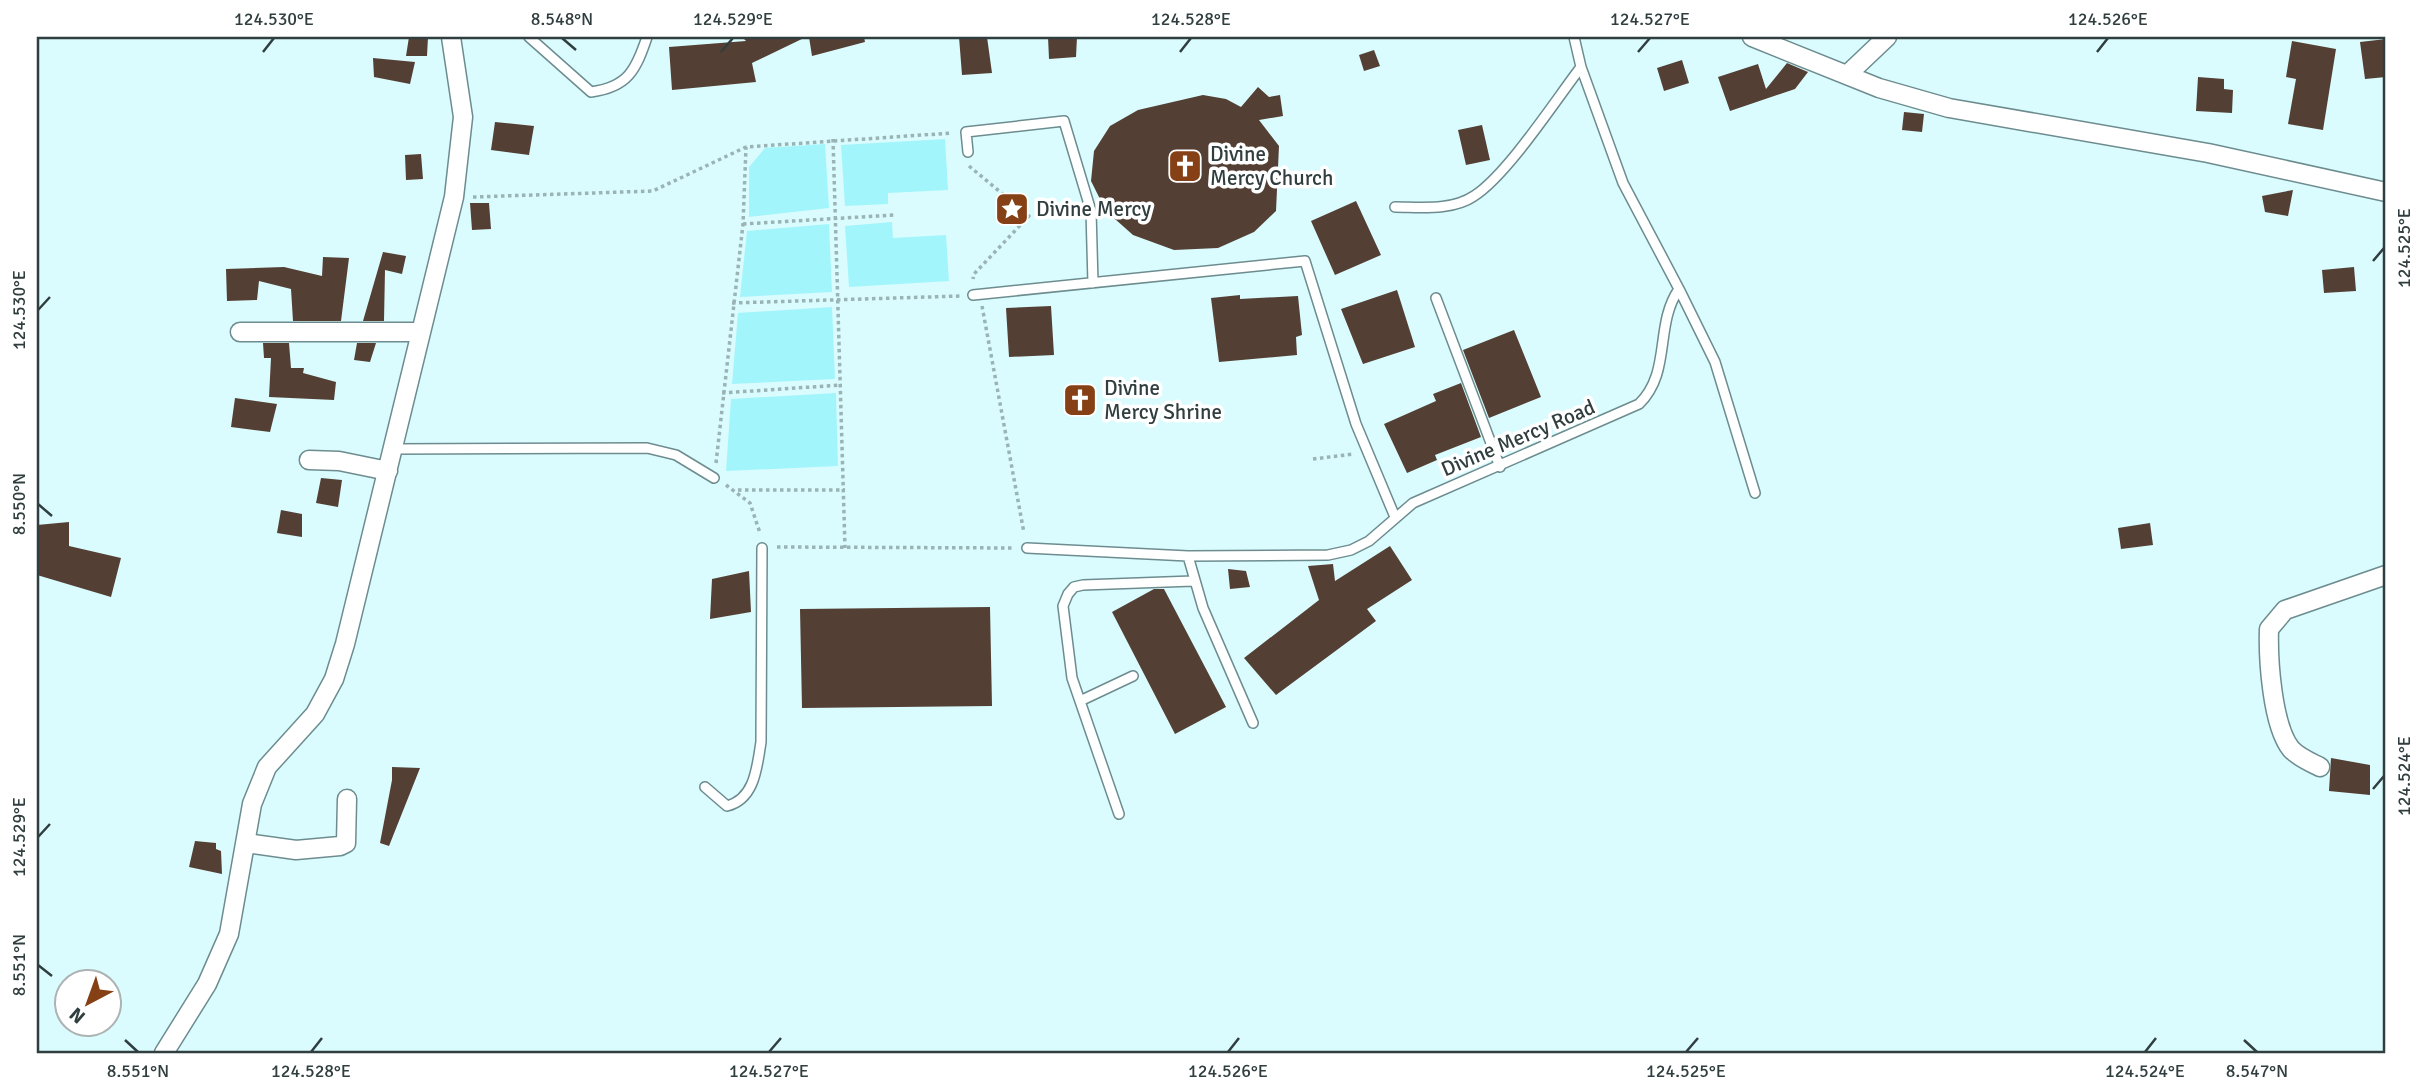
<svg xmlns="http://www.w3.org/2000/svg" width="2423" height="1090" viewBox="0 0 2423 1090" font-family="Signika,sans-serif">
<style>
.green{fill:#a3f5fc}
.building{fill:#543f34}
.lines{fill:none;stroke-linecap:round;stroke-linejoin:round}
.lane-casing{stroke:#6d8c8f;stroke-width:12}
.street-casing{stroke:#6d8c8f;stroke-width:21}
.path{stroke:#9ab3b5;stroke-width:3.5;stroke-dasharray:3.5 3.5;stroke-linecap:butt}
.lane{stroke:#fff;stroke-width:9}
.street{stroke:#fff;stroke-width:18}
.ticks{fill:none;stroke:#313e3f;stroke-width:2.5}
.labels{text-anchor:middle;stroke-width:7;stroke-linejoin:round;paint-order:stroke}
.poi-label{font-size:21px;fill:#313e3f;stroke:#fff;text-anchor:start}
.street-label{font-size:21px;fill:#313e3f;stroke:#fff}
.neatline{fill:none;stroke:#313e3f;stroke-width:2.5}
.ticks-label{font-size:18px;text-anchor:middle;fill:#313e3f}
</style>
<rect width="100%" height="100%" fill="#dafcfe"/>
<path class="green" d="M945 139 948 190 888 193V204L845 206 841 145Z
M825 144 829 208 749 217V167L765 148Z
M892 222 893 238 946 235 949 281 849 287 845 226Z
M829 224 832 292 740 297 747 231Z
M832 307 835 379 732 384 738 313Z
M836 393 838 466 726 471 731 399Z"/>
<path class="building" d="M409 37H428L427 56H406Z
M742 37H806L752 63 756 82 672 90 669 47 746 41Z
M809 37H864L865 42 812 56Z
M959 37H987L992 73 962 75Z
M1048 37H1077L1076 57 1049 59Z
M2386 39V77L2365 79 2360 42Z
M2292 41 2336 49 2323 130 2288 124 2296 79 2286 77Z
M1374 50 1380 66 1364 71 1359 55Z
M373 58 415 62 410 84 374 77Z
M1682 60 1689 83 1664 91 1657 68Z
M1787 63 1808 72 1795 89 1730 111 1718 77 1758 64 1766 89Z
M2198 77 2224 79V89L2233 90 2232 113 2196 111Z
M1258 87 1269 97 1280 95 1283 116 1259 120 1279 146 1276 211 1254 232 1218 248 1174 250 1133 235 1106 211 1091 181 1094 151 1110 126 1138 110 1203 95 1226 99 1241 107Z
M1904 112 1924 114 1922 132 1902 130Z
M495 122 534 126 529 155 491 150Z
M1482 125 1490 160 1466 165 1458 130Z
M421 154 423 179 406 180 405 155Z
M2293 190 2288 216 2265 212 2262 196Z
M1356 201 1381 255 1335 275 1311 221Z
M470 203H489L491 229 472 230Z
M383 252 406 256 402 274 385 270 384 321H363Z
M323 257 349 258 341 321H293L291 289 259 281 257 300 227 301 226 269 284 267 322 276Z
M2354 267 2356 291 2324 293 2322 270Z
M1397 290 1415 347 1363 364 1341 309Z
M1240 295V299L1298 296 1302 335 1296 337 1297 355 1219 362 1211 298Z
M1051 306 1054 355 1009 357 1006 308Z
M1514 330 1541 397 1489 418 1463 350Z
M263 343H289L291 368H304L303 373 336 382 334 400 269 397 271 358H264Z
M357 343H376L370 362 354 360Z
M1461 383 1481 437 1435 455 1437 460 1407 473 1384 424 1436 401 1433 394Z
M235 398 277 404 270 432 231 427Z
M321 478 342 480 338 507 316 503Z
M281 510 302 514V537L277 533Z
M69 522V546L121 558 111 597 37 575V525Z
M2150 523 2153 545 2121 549 2118 528Z
M1390 546 1412 580 1367 609 1376 621 1276 695 1244 658 1319 600 1308 566 1333 564 1335 581Z
M1228 569 1246 571 1250 587 1230 589Z
M749 571 751 612 710 619 712 579Z
M1154 589H1164L1226 707 1175 734 1112 612Z
M990 607 992 706 802 708 800 609Z
M2331 758 2370 765V795L2329 791Z
M392 767 420 768 389 846 380 843 392 780Z
M195 841 216 843V849L221 851 222 874 189 867Z"/>
<g class="lines">
<g class="lane-casing">
<path id="lane" d="M529 37 591 92C628 87 636 70 647 37
M968 152 966 132 1064 121 1091 211 1093 283
M1395 207C1420 207 1452 211 1474 196 1507 175 1555 101 1581 67
M1679 289 1715 362 1755 493
M973 295 1305 261 1356 424 1395 517
M1436 298 1500 467
M394 449 647 448 676 455 714 478
M1027 548 1188 556 1328 555 1351 550 1369 541 1413 503 1639 404C1672 372 1654 325 1679 289L1623 183 1581 67 1574 37
M1188 556 1203 608 1253 723
M1080 701 1133 676
M705 787 727 806C755 799 757 767 761 742L762 548
M1119 814 1072 678 1063 606 1068 594 1074 587 1083 585 1193 581"/>
</g>
<g class="street-casing">
<path id="street" d="M1752 37 1879 88 1949 108 2208 153 2386 192
M1848 74 1887 37
M240 332H420
M309 460 339 461 388 471
M2320 767C2310 762 2298 757 2291 749 2272 725 2268 659 2269 629L2285 610 2386 575
M246 843 296 850 340 846 346 843 347 799
M164 1053 207 984 229 934 252 804 267 767 315 714 334 679 345 644 454 197 463 117 451 37"/>
</g>
<path class="path" d="M833 139 845 548
M969 166 1029 216 974 274 973 279
M473 197 653 191 746 147 952 133
M743 224 894 215
M732 303 960 296
M982 306 1024 533
M722 393 841 385
M1313 459 1354 454
M716 463 743 224 746 147
M726 485 750 503 760 533
M738 490H845
M777 547 1014 548"/>
<use href="#lane" class="lane"/>
<use href="#street" class="street"/>
</g>
<path class="ticks" d="M562 38 576 50M263 52 274 38M721 52 733 38M1180 52 1191 38M1638 52 1650 38M2097 52 2108 38M2373 261 2384 248M38 310 50 297M38 504 52 516M2373 789 2384 776M38 837 50 824M38 965 52 976M125 1040 138 1052M2244 1040 2257 1052M311 1052 322 1038M769 1052 781 1038M1228 1052 1239 1038M1686 1052 1698 1038M2145 1052 2156 1038"/>
<defs>
<g id="church-square" transform="scale(1.75)"><rect x="-9" y="-9" width="18" height="18" rx="4" fill="#854115" stroke="#fff"/><path d="M-1.2-6h2.4v3.5h3.3v2.4h-3.3V6h-2.4V-.1h-3.3v-2.4h3.3Z" fill="#fff"/></g>
<g id="sight-square" transform="scale(1.75)"><rect x="-9" y="-9" width="18" height="18" rx="4" fill="#854115" stroke="#fff"/><path d="M0-6L1.8-2.2L6-1.7L2.9 1.2L3.7 5.4L0 3.3L-3.7 5.4L-2.9 1.2L-6-1.7L-1.8-2.2Z" fill="#fff"/></g>
</defs>
<g fill-rule="evenodd">
<use href="#church-square" x="1185" y="166"/>
<use href="#sight-square" x="1012" y="209"/>
<use href="#church-square" x="1080" y="400"/>
</g>
<g class="labels">
<g class="poi-label">
<text x="1210" y="161">Divine<tspan x="1210" dy="24">Mercy Church</tspan></text>
<text x="1036" y="216">Divine Mercy</text>
<text x="1104" y="395">Divine<tspan x="1104" dy="24">Mercy Shrine</tspan></text>
</g>
<g class="street-label">
<text transform="translate(1518 438) rotate(-23)" y="7">Divine Mercy Road</text>
</g>
</g>
<rect width="2423" height="1090" fill="none" stroke="#ffffff" stroke-width="77"/>
<g transform="translate(88 1003) rotate(221)"><circle r="33" fill="#ffffff" stroke="#adb2b2" stroke-width="2"/>
<path d="M0-5L12 26L0 18L-12 26Z" fill="#854115"/>
<text y="-10" font-size="19" font-weight="bold" text-anchor="middle" fill="#313e3f">N</text>
</g>
<rect x="38" y="38" width="2346" height="1014" class="neatline"/>
<g class="ticks-label">
<text x="274" y="25">124.530°E</text>
<text x="562" y="25">8.548°N</text>
<text x="733" y="25">124.529°E</text>
<text x="1191" y="25">124.528°E</text>
<text x="1650" y="25">124.527°E</text>
<text x="2108" y="25">124.526°E</text>
<text transform="translate(2404 248) rotate(-90)" y="6">124.525°E</text>
<text transform="translate(19 310) rotate(-90)" y="6">124.530°E</text>
<text transform="translate(19 504) rotate(-90)" y="6">8.550°N</text>
<text transform="translate(2404 776) rotate(-90)" y="6">124.524°E</text>
<text transform="translate(19 837) rotate(-90)" y="6">124.529°E</text>
<text transform="translate(19 965) rotate(-90)" y="6">8.551°N</text>
<text x="138" y="1077">8.551°N</text>
<text x="311" y="1077">124.528°E</text>
<text x="769" y="1077">124.527°E</text>
<text x="1228" y="1077">124.526°E</text>
<text x="1686" y="1077">124.525°E</text>
<text x="2145" y="1077">124.524°E</text>
<text x="2257" y="1077">8.547°N</text>
</g>
</svg>
